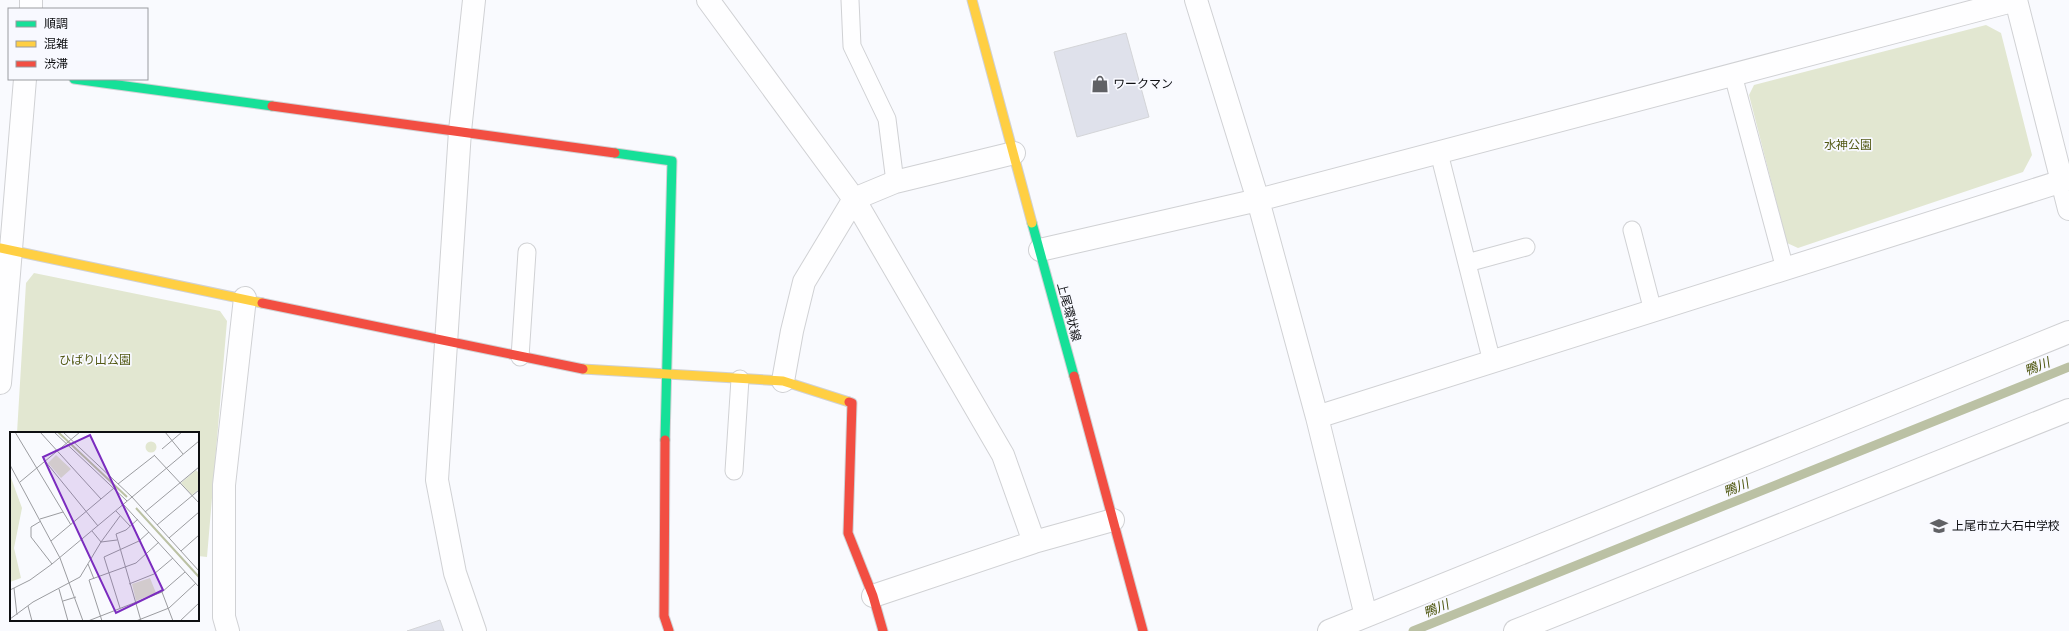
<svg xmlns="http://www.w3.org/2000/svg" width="2069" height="631" viewBox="0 0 2069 631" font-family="'IBM Plex Sans','Noto Sans JP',sans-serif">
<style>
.green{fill:#e2e7d1}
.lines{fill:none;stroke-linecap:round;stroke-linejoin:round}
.stream{stroke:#bbc1a4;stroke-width:9}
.building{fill:#dfe1eb;stroke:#d4d5d8}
.lane-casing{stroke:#d0d1d4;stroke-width:19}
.street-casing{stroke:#d0d1d4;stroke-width:24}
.fast-casing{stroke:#d0d1d4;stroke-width:11}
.slow-casing{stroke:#d0d1d4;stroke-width:11}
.jam-casing{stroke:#d0d1d4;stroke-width:11}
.lane{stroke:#fefeff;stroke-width:17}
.street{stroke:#fefeff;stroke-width:22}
.fast{stroke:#16e098;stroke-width:9}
.slow{stroke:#ffcf43;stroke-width:9}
.jam{stroke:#f24e42;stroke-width:9}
.labels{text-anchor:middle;stroke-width:3.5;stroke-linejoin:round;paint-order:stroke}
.poi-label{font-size:12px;fill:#0e0f12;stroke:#f8f9ff;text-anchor:start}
.park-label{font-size:12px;fill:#525914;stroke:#f8f9ff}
.street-label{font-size:12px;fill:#0e0f12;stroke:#f8f9ff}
.water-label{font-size:13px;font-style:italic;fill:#495108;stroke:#f8f9ff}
.inset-river{fill:none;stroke:#bbc1a4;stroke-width:2}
.inset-road{fill:none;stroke:#9b9ca0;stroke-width:1}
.view{fill:#7b2cbf;fill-opacity:0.15;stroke:#7b2cbf;stroke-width:2}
.inset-edge{fill:none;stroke:#0e0f12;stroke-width:2}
</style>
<rect width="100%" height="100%" fill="#f9fafe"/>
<path class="green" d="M1986 25 2001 33 2032 155 2023 172 1798 248 1787 243 1749 95 1754 85Z
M34 273 220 311 227 321 207 557 198 556V433H17L26 283Z"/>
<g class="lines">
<path class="stream" d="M1413 631 2069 367"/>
</g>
<path class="building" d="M1126 33 1149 117 1077 137 1054 52Z
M440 620 444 631H407Z"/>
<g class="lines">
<g class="lane-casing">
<path id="lane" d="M850 0 852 46 887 119 895 182
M1733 75 1785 269
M1439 153 1492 362
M1632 230 1653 311
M1467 263 1526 247
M520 357 527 252
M734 471 740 379"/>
</g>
<g class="street-casing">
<path id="street" d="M474 0 460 131 437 480 455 573 475 631
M708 0 854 199 1003 455 1034 542
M1196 0 1258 200 1317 417 1366 616
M2016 0 2069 209
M31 9V0
M1040 250 1258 200 2016 0
M783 381 792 331 804 282 854 199 895 182 1014 153
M0 383 25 79
M1317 417 2069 179
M873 596 1034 542 1113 520
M228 631 224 617V485L245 298
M1329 631 2069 332
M1515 631 2069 410"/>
</g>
<g class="fast-casing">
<path id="fast" d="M74 79 272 106
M615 153 672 161 665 440
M1032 223 1074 376"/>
</g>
<g class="slow-casing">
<path id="slow" d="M972 0 1032 223
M0 248 262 303
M583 369 783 381 849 402"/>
</g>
<g class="jam-casing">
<path id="jam" d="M272 106 615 153
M262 303 583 369
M1074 376 1143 631
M849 402 852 403 848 533 873 596 883 631
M665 440 664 616 669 631"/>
</g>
<use href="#lane" class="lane"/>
<use href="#street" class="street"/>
<use href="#fast" class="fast"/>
<use href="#slow" class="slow"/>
<use href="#jam" class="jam"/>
</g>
<defs>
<g id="shop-bare" transform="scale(1.38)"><path d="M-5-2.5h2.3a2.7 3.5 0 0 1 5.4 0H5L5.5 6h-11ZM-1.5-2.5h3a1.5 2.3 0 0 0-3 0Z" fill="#606165" stroke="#f8f9ff" stroke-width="2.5" paint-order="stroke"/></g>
<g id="school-bare" transform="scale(1.38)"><path d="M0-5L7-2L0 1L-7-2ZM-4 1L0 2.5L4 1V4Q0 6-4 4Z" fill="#606165" stroke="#f8f9ff" stroke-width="2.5" paint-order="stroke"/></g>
</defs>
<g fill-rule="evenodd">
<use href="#shop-bare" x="1100" y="84"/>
<use href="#school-bare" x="1939" y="526"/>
</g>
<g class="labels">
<g class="poi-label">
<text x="1113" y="88">ワークマン</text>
<text x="1952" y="530">上尾市立大石中学校</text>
</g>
<g class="park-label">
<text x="1848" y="149">水神公園</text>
<text x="95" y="364">ひばり山公園</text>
</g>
<g class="street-label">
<text transform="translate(1069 312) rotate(75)" y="4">上尾環状線</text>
</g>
<g class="water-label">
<text transform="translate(2037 366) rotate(-22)" y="5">鴨川</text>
<text transform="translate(1736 487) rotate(-22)" y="5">鴨川</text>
<text transform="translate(1436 608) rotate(-22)" y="5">鴨川</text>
</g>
</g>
<g transform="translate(10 432)">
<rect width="189" height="189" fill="#f9fafe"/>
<path d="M135.5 15a5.5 5.5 0 1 1 11 0a5.5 5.5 0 1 1-11 0ZM46 23 61 37 51 46 38 31ZM186 38 189 41V57L182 63 171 51ZM0 43 12 76 4 116 11 146 0 150ZM140 146 146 161 126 169 122 152Z" fill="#e2e7d1"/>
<path class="inset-river" d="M48 0 117 65M126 76 189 145"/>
<path class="inset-road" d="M5 0 61 93M30 0 91 67M44 0 117 69M53 0 122 65 189 139M155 0 173 22M152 17 172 0M144 23 189 71M35 29 88 94M0 33 50 126 73 189M10 50 70 0M108 52 145 23M113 72 189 155M106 79 120 94M135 80 189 35M30 87 53 80M128 87 116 98 106 102 131 189M31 89 21 95V105L42 132M147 93 189 58M82 99 91 110 107 108M159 106 189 80M41 109 104 56M171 119 189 103M78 132 84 147M119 152 144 142 163 126M4 156 7 183M49 157 58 189M0 158 20 148 42 132 189 9M152 160 163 189M53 169 66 165M18 174 22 189M110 176 94 125 129 109 139 100M0 187 23 170 70 145 91 110 110 84M78 189 152 160 175 140M92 189 79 148 126 131 149 110M126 189 159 176 186 151M170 189 189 171"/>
<path class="view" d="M80 3 153 158 106 181 33 25Z"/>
<rect width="189" height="189" class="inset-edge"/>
</g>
<rect x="8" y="8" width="140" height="72" fill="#f8f9ff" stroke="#9a9ba0"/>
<rect x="16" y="21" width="20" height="6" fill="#16e098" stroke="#9a9ba0"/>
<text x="44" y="28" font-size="12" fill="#0e0f12">順調</text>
<rect x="16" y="41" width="20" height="6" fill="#ffcf43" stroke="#9a9ba0"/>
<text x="44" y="48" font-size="12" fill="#0e0f12">混雑</text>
<rect x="16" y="61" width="20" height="6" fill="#f24e42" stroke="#9a9ba0"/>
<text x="44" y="68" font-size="12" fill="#0e0f12">渋滞</text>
</svg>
